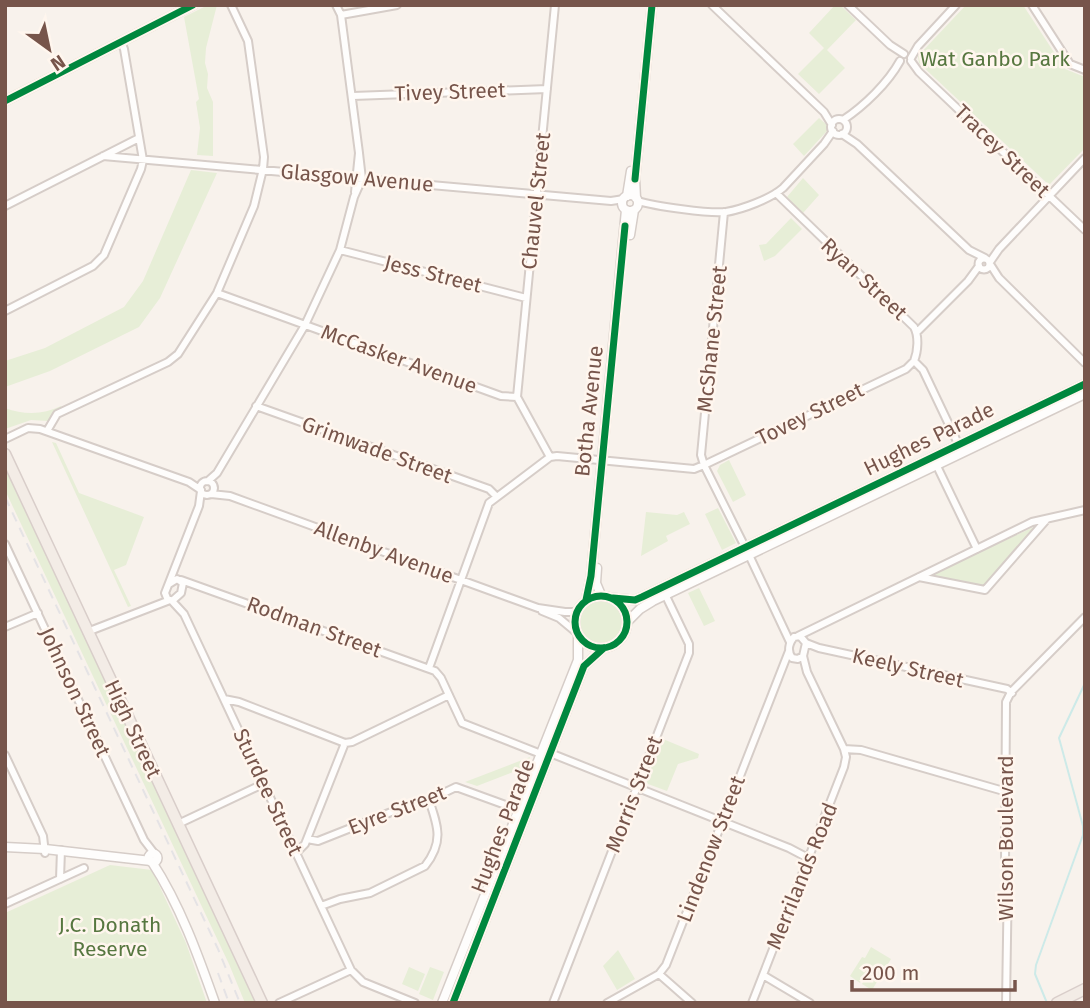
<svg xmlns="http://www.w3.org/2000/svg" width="1090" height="1008" viewBox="0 0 1090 1008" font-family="'Fira Sans',sans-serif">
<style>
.green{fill:#e7eed7}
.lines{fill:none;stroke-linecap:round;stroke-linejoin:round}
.stream{stroke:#cdeae8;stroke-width:2}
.minor-casing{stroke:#d6cdc8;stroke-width:10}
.tertiary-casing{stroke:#d6cdc8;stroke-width:11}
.primary-casing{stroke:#d9ceca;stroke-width:13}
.minor{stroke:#fefdfc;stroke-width:6}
.tertiary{stroke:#fefdfc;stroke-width:8}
.primary{stroke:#f3ece6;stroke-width:10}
.rail{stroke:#e5e3e5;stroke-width:2;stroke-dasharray:10 7;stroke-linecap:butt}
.cycleway-casing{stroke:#fff6ee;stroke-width:11}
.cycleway{stroke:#00873e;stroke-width:7}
.labels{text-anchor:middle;stroke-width:5;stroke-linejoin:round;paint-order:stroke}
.park-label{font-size:21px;fill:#577740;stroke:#fff6ee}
.street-label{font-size:21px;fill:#77554b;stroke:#fff6ee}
</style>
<rect width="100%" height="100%" fill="#f8f2ec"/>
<path class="green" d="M208 5H217L206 48 205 63 208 74 207 88 213 102V156L197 155 200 128 196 102 199 99 184 17Z
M835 5H840L856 20 827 50 845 68 819 94 798 74 824 48 809 33Z
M966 5H1023L1065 69 1085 77V148L1049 185 919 63 918 56Z
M819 118 827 125V131L804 156 793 144Z
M191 170 217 173 160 298 139 327 50 371 5 387V361L45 348 124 307 143 281Z
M803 178 819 195 803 213 787 197Z
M791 218 802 229 775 256 764 261 759 245 766 244Z
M61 406 62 409 48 421 31 420 5 429V408C24 415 43 415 61 406Z
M52 442 56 443 79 493 144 517 126 565 114 570 131 606 128 607Z
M729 460 746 495 733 502 717 471 720 465Z
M5 467 256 1003H245L229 964 5 490Z
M718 508 736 543 722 550 705 514Z
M646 512 677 515 684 512 690 524 666 536 668 541 641 556Z
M1038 525 985 585 981 587 931 575Z
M699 588 715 621 704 626 688 593Z
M577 622a24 24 0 1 1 48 0a24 24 0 1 1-48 0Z
M663 739 699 754 698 758 678 764 667 791 648 784 646 780Z
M530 757 526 767 477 786 465 782Z
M110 865 152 870 186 943 207 1003H5V913Z
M871 947 891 959 872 990 862 984 874 963 860 983 850 976 862 957 865 958Z
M618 950 635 979 617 990 603 966Z
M409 967 425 974 418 991 402 984Z
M430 967 444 972 433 1000 419 994Z"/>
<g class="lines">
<path class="stream" d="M1047 1003 1035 974 1036 965 1083 835V826L1059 738 1085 683"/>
<g class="minor-casing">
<path id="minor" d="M336 5 341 15 359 153 355 192
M712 5 824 112 832 125
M848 5 890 45 904 54
M1032 5 1070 64 1085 70
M341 15 397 5
M911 58 918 46 956 5
M911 61 919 72 1085 230
M353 96 547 89
M831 127a8 8 0 1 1 16 0a8 8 0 1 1-16 0Z
M843 120C864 106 888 83 900 61
M842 134 857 144 969 250 985 258
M103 156 611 201 624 199
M776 193 914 327C919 336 918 351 914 361L923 370 962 452
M638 201C654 206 710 214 726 212 743 209 770 199 783 188L824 144 833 131
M5 206 139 138
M724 212 701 455 704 465 906 369 914 361
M340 250 526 298
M978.5 264a5.5 5.5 0 1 1 11 0a5.5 5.5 0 1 1-11 0Z
M990 262 999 249 1085 158
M990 264 999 278 1085 363
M217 293 501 396 517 397
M5 311 93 266 104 255 141 169 143 160 124 49 121 42
M917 332 968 281 979 266
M256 406 489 489 496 496
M47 431 57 414 168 362 178 354 217 293 254 206 263 169 264 157 248 41 231 5
M5 439 28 428 40 429 189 482 201 490
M550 457 517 397 555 5
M935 462 977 549
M208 481 217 473 305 325 340 250 354 197 362 179 359 153
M200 488a7 7 0 1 1 14 0a7 7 0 1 1-14 0Z
M211 494 230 496 538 608 565 612H577
M5 544 144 840 154 853
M749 555 790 642
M919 577 985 590 1047 519
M181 580 435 671 441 678 462 723 541 754
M169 584 177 579 183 583 181 593 172 601 167 598 165 593 199 506 201 491
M172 601 184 614 351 970
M542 611 559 618 577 633
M5 627 38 613
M87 632 170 600
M798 636 1032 522 1085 510
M806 643 803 656 798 659 792 658C787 651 789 643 794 637L800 636 806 643 819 648 1007 689 1012 693
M803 656 807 672 844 749 861 750 1007 792
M429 668 489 503 550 457 557 456 694 469 704 465 745 547
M224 699 239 702 345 743 352 742 449 695
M550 753 789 848 808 858
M5 755 43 836 45 853
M178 824 263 784
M307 839 318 841 419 801 429 800 456 787 522 811
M296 853 305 844 345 743
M60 879 61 850
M5 904 84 868
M321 906 340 899 370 893 425 866C444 842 438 826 429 800
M659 974 692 1003
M763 975 810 1003
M279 1003 351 970 363 982 415 1003
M553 1003 689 653V644L664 592
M607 1003 659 974 666 965 789 651
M752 1003 844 767 846 757 844 749
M1006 1003 1008 874 1005 865 1006 702 1011 692 1085 617"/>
</g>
<g class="tertiary-casing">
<path id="tertiary" d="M5 101 193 5
M622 203a8 8 0 1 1 16 0a8 8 0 1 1-16 0Z
M627 196 631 171
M636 198 635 179 652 5
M630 235 634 210
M597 568 596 583 601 595
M575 622a26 26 0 1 1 52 0a26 26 0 1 1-52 0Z
M613 598 635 600 642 597 1085 384
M586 600 591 576 626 210
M627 622 640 609 653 601 1085 394
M5 847 45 849 151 861
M148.5 858a4.5 4.5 0 1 1 9 0a4.5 4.5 0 1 1-9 0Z
M152 862C180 905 198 955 215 1003
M442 1003 578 660V634
M453 1003 584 666 604 648"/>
</g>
<g class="primary-casing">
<path id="primary" d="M5 454 262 1003
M1057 1003 1085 989"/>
</g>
<use href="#minor" class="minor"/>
<use href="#tertiary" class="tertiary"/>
<use href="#primary" class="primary"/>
<path class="rail" d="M5 497 218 949 240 1003
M218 973 229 1003"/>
<g class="cycleway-casing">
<path id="cycleway" d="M5 101 193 5
M635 179 652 5
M575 622a26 26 0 1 1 52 0a26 26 0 1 1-52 0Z
M613 598 635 600 642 597 1085 384
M586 600 591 576 625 226
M453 1003 584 666 604 648"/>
</g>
<use href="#cycleway" class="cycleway"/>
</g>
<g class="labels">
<g class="park-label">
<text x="995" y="66">Wat Ganbo Park</text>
<text x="110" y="932">J.C. Donath<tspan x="110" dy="24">Reserve</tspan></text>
</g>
<g class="street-label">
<text transform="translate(450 92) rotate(-2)" y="7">Tivey Street</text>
<text transform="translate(1002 151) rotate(44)" y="7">Tracey Street</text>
<text transform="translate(357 178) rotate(5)" y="7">Glasgow Avenue</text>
<text transform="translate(536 201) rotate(-84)" y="7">Chauvel Street</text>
<text transform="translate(433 274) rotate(14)" y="7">Jess Street</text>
<text transform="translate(864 279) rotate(43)" y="7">Ryan Street</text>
<text transform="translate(712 339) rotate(-84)" y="7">McShane Street</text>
<text transform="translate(399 359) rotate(20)" y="7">McCasker Avenue</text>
<text transform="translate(589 411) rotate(-84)" y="7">Botha Avenue</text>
<text transform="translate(810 414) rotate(-26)" y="7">Tovey Street</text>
<text transform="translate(929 439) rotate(-26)" y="7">Hughes Parade</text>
<text transform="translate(377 450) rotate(20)" y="7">Grimwade Street</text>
<text transform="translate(384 552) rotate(20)" y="7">Allenby Avenue</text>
<text transform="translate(314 627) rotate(20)" y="7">Rodman Street</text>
<text transform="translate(908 668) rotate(13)" y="7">Keely Street</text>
<text transform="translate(75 692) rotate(65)" y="7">Johnson Street</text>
<text transform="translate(133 729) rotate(65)" y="7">High Street</text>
<text transform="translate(268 792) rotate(65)" y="7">Sturdee Street</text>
<text transform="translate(634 794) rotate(-69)" y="7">Morris Street</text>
<text transform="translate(397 810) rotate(-21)" y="7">Eyre Street</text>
<text transform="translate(503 826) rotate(-69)" y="7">Hughes Parade</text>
<text transform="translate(1006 838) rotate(-90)" y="7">Wilson Boulevard</text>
<text transform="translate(711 849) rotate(-69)" y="7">Lindenow Street</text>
<text transform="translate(802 876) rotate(-68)" y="7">Merrilands Road</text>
</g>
</g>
<rect width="1090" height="1008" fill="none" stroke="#77554b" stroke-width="14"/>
<g transform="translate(49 49) rotate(147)" stroke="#fff6ee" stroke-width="5" paint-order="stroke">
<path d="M0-5L12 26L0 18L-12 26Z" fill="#77554b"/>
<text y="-10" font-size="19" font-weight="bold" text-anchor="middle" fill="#77554b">N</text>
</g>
<path d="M852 980v10h163v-10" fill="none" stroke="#77554b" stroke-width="3.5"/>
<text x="862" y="980" font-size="21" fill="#77554b" stroke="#fff6ee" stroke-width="5" paint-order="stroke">200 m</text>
</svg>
